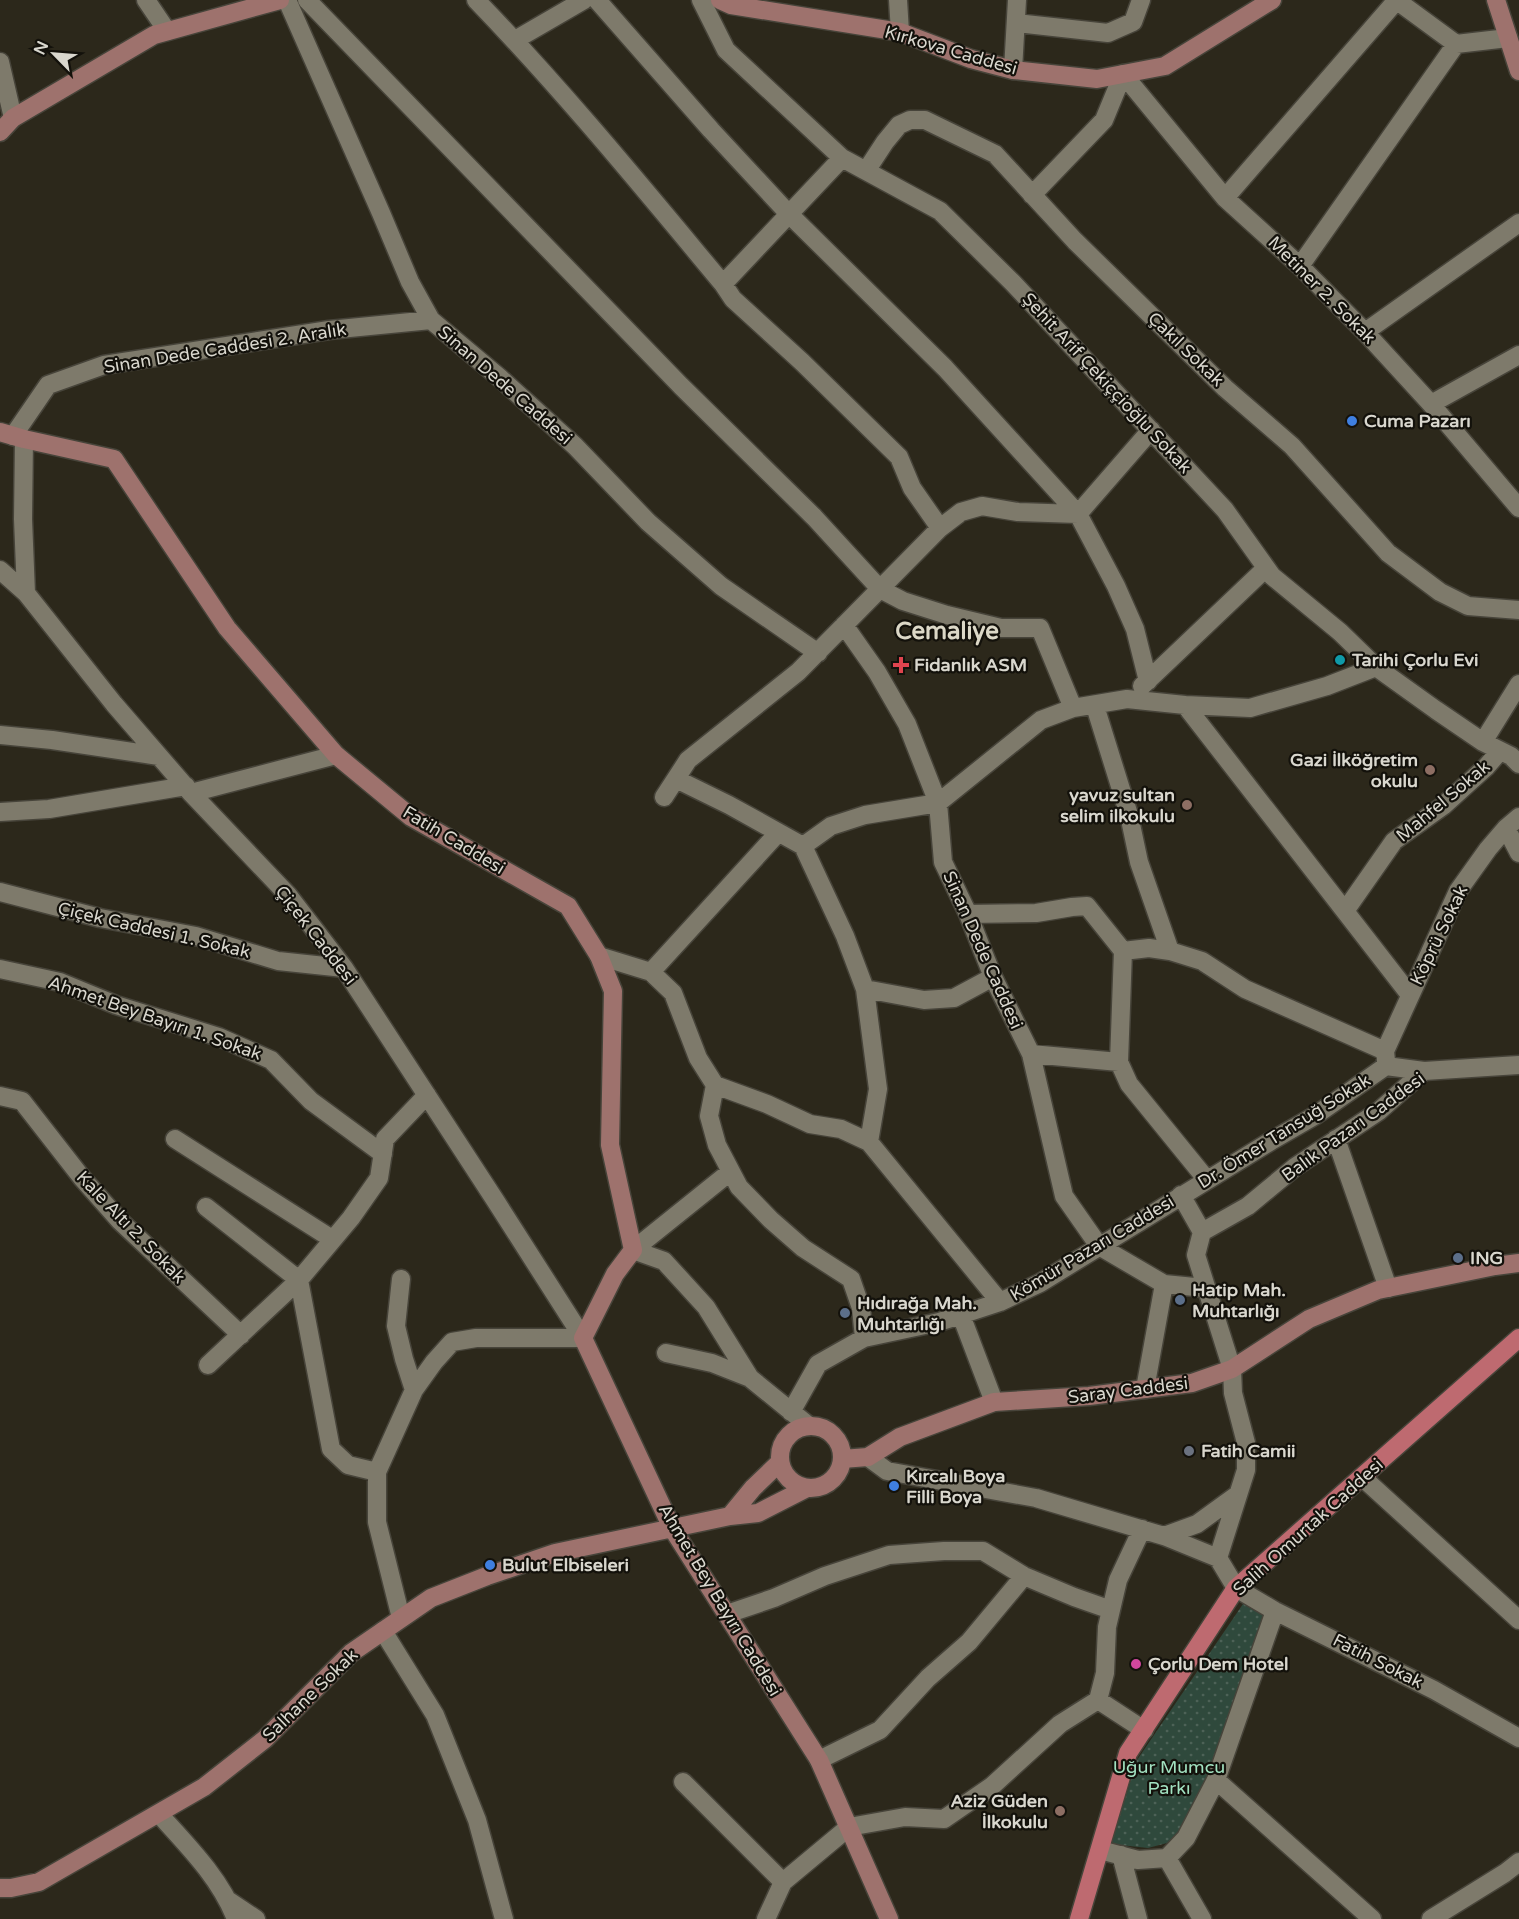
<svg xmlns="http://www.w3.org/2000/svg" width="1519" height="1919" viewBox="0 0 1519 1919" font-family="'Varela Round',sans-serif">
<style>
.green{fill:url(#green-dots)}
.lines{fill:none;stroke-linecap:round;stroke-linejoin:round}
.street-casing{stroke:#47443a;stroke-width:21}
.secondary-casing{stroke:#47443a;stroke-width:21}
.primary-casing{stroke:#47443a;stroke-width:21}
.street{stroke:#7e7a6b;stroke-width:18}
.secondary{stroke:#9e726d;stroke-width:18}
.primary{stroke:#be6a70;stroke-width:18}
.shop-dot{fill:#3f7fe0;stroke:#13110b;stroke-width:2}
.culture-dot{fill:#0f9aa8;stroke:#13110b;stroke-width:2}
.health-dot{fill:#e0444e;stroke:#13110b;stroke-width:2}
.education-dot{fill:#8d6e63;stroke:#13110b;stroke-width:2}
.service-dot{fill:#5c6f8a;stroke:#13110b;stroke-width:2}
.worship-dot{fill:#6b7280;stroke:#13110b;stroke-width:2}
.hotel-dot{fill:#d1479c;stroke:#13110b;stroke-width:2}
.labels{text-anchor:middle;stroke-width:4.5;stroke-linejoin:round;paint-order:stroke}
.street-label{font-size:18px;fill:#d9d7ce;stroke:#13110b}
.poi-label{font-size:18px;font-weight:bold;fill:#d9d7ce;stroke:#13110b;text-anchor:start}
.park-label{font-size:18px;fill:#a2e2c1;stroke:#13110b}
.district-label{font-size:24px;font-weight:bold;fill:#dcd8c7;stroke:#13110b}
</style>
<defs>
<pattern id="green-dots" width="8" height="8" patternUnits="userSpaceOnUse" patternTransform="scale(1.5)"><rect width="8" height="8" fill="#2f493c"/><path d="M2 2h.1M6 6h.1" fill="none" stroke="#4d6257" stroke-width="1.8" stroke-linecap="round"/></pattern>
</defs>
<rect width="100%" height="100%" fill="#2c281b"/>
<path class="green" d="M1245 1601 1275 1611 1208 1773 1186 1838 1148 1848 1111 1844 1137 1760Z"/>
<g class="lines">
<g class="street-casing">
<path id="street" d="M146 0 167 31
M287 0 381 213 410 282 431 320 500 378 575 446 648 522 721 586 818 653
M307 0 681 386 814 517 880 589 903 601 947 615 1001 628H1040L1073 708
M476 0C563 90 643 188 723 284L733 299 802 362 899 457 912 488 940 528
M597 0 711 130 788 213 945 368 1078 514 1116 586 1135 629 1148 681
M701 0 726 50 842 158 940 211 1013 283 1225 510 1272 576 1340 632 1376 667 1436 710 1483 742 1511 756 1519 764
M898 0 900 32
M1396 0 1456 44 1508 38
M1016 23 1108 33 1133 22 1141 0
M515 40 584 0
M0 62 13 118
M1013 70 1017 0
M866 171 885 142 899 125 910 120H925L995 154 1075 241 1225 388 1292 446 1388 553 1440 592 1468 606 1519 610
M1032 195 1104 120 1123 74 1225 198 1300 266 1365 332 1431 404 1519 508
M1225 198 1396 1
M1300 266 1456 44
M723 284 842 158
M1365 332 1519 223
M1431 404 1519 355
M13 436 48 385 104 365 329 330 431 320
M24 439 23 519 26 593
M0 570 26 593 114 704 191 793 288 895 344 968 495 1200 583 1338
M844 625 877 672 907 724 938 803 943 862 968 914 993 977 1031 1054 1064 1196 1099 1246 1164 1284 1205 1288
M1142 686 1266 568
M1185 705 1250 708 1327 686 1376 667
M1095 706 1129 815 1139 862 1170 951
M0 735 52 740 159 756
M1483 742 1519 684
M676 779 729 805 803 846 845 936 865 989 878 1089 869 1142
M191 793 336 755
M664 797 688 760 798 672 940 528 961 512 982 506 1018 512 1078 514 1151 430
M0 812 49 809 186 786
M1506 828 1519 853
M803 846 831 826 865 815 938 803 1041 720 1073 708 1127 699 1185 705 1410 995
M0 892 100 918 196 936 278 961 344 968
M1345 911 1394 841 1443 806 1486 767 1500 751
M968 914 1036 913 1072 907 1087 906 1123 951 1149 948 1170 951 1202 961 1245 989 1385 1051
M1123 951 1119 1062 1129 1084 1207 1180
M599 956 651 972 673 993 698 1058 715 1085 767 1104 810 1124 841 1129 869 1142 1000 1302
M0 969 60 982 116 1005 219 1037 271 1060 311 1101 383 1154
M651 972 778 833
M865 989 924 1000 954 998 993 977
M1031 1054 1119 1062
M1386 1061 1385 1051 1458 891 1488 849 1506 828 1519 817
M1386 1066 1424 1071
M715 1085 709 1116 717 1145 739 1187 771 1220 803 1248 851 1279 861 1308 864 1338
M0 1096 22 1101 82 1178 120 1221 241 1335
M175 1139 332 1239
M1336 1139 1388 1288
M1181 1195 1202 1232 1196 1255 1232 1369 1233 1393 1246 1443V1470L1218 1558
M206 1207 299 1280 331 1449 348 1465 377 1472
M1202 1232 1248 1206 1295 1167 1379 1111 1424 1071 1519 1065
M633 1250 664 1261 706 1307 750 1378 809 1426
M633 1250 730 1172
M401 1279 396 1326 404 1359 414 1390
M961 1315 994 1402
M666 1353 712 1363 750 1378
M208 1365 299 1280 351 1218 379 1178 385 1139 427 1095
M1145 1389 1164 1284
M791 1412 818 1364 864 1338 939 1322 1000 1302 1040 1283 1271 1141 1316 1115 1386 1066
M868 1457 887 1471 1036 1498 1164 1536 1218 1558 1236 1588 1275 1611 1434 1690 1519 1738
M1362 1477 1519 1620
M1164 1536 1197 1524 1237 1495
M727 1614 774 1598 825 1576 889 1555 944 1551H983L1024 1576 1074 1597 1111 1610
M401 1618 377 1522V1472L414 1390 434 1362 452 1342 476 1338H583
M383 1631 435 1715 477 1820 504 1919
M1098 1700 1144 1730
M819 1760 880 1730 928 1678 969 1642 1024 1576
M1216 1780 1372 1919
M683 1782 783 1882
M159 1814C188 1846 220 1878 236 1919
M1100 1850 1138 1860 1167 1858 1186 1838 1216 1780 1275 1611
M1121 1855 1138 1919
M1167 1858 1202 1919
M229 1901 256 1919
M766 1919 783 1882 849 1827 905 1817 944 1819 992 1786 1060 1724 1098 1700 1105 1673 1107 1627 1118 1580 1142 1529
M1431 1919 1505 1873 1519 1862"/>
</g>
<g class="secondary-casing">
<path id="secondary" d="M720 0 731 5 900 32 971 59 1013 70 1097 79 1165 66 1272 0
M1496 0 1519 71
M0 132 13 118 154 35 280 0
M0 432 24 439 114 459 227 628 336 755 411 817 568 906 599 956 613 991 610 1145 633 1250 615 1274 583 1338 672 1528 819 1760 889 1919
M780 1457a31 31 0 1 1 62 0a31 31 0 1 1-62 0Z
M842 1459 868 1457 900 1437 994 1402 1089 1396 1192 1383 1232 1369 1309 1319 1378 1290 1495 1266 1519 1263
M730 1516 753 1488 780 1462
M0 1888H11L39 1882 204 1787 265 1739 351 1653 431 1598 487 1576 555 1553 730 1516 758 1513 807 1488"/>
</g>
<g class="primary-casing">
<path id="primary" d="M1079 1919 1128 1753 1236 1588 1519 1338"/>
</g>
<use href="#street" class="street"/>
<use href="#secondary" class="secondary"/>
<use href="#primary" class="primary"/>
</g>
<g class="shop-dot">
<circle cx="1352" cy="421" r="6"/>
<circle cx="894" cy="1486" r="6"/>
<circle cx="490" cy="1565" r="6"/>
</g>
<circle class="culture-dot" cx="1340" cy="660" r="6"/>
<path class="health-dot" d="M898 656h6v6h6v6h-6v6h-6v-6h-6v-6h6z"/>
<g class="education-dot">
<circle cx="1430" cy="770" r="6"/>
<circle cx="1187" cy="805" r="6"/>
<circle cx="1060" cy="1811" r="6"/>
</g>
<g class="service-dot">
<circle cx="1458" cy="1258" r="6"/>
<circle cx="1180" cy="1300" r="6"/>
<circle cx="845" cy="1313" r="6"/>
</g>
<circle class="worship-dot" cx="1189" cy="1451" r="6"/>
<circle class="hotel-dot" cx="1136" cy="1664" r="6"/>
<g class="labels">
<g class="street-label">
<text transform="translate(951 50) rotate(16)" y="6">Kırkova Caddesi</text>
<text transform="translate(1322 290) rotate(45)" y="6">Metiner 2. Sokak</text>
<text transform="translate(225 348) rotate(-9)" y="6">Sinan Dede Caddesi 2. Aralık</text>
<text transform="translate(1186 349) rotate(44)" y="6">Çakıl Sokak</text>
<text transform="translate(1107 383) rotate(47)" y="6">Şehit Arif Çekiççioğlu Sokak</text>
<text transform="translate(505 385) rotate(41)" y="6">Sinan Dede Caddesi</text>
<text transform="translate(1443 801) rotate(-40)" y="6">Mahfel Sokak</text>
<text transform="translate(454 840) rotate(31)" y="6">Fatih Caddesi</text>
<text transform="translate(154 930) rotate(13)" y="6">Çiçek Caddesi 1. Sokak</text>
<text transform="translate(316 935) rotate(52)" y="6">Çiçek Caddesi</text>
<text transform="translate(1439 935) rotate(-64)" y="6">Köprü Sokak</text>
<text transform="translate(983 950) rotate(66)" y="6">Sinan Dede Caddesi</text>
<text transform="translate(155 1018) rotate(19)" y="6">Ahmet Bey Bayırı 1. Sokak</text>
<text transform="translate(1353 1127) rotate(-36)" y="6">Balık Pazarı Caddesi</text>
<text transform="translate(1284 1131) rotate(-32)" y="6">Dr. Ömer Tansuğ Sokak</text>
<text transform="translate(131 1227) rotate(46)" y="6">Kale Altı 2. Sokak</text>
<text transform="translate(1092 1248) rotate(-31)" y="6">Kömür Pazarı Caddesi</text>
<text transform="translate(1128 1390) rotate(-7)" y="6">Saray Caddesi</text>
<text transform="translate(1308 1527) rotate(-42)" y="6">Salih Omurtak Caddesi</text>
<text transform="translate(720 1600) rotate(59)" y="6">Ahmet Bey Bayırı Caddesi</text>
<text transform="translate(1378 1661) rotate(27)" y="6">Fatih Sokak</text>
<text transform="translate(310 1695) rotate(-44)" y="6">Salhane Sokak</text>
</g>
<g class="poi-label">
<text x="1364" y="427">Cuma Pazarı</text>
<text x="1352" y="666">Tarihi Çorlu Evi</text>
<text x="914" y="671">Fidanlık ASM</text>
<text x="1418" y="766" text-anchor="end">Gazi İlköğretim<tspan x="1418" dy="21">okulu</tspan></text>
<text x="1175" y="801" text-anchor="end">yavuz sultan<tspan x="1175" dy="21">selim ilkokulu</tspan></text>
<text x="1470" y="1264">ING</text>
<text x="1192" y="1296">Hatip Mah.<tspan x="1192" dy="21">Muhtarlığı</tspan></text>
<text x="857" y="1309">Hıdırağa Mah.<tspan x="857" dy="21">Muhtarlığı</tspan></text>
<text x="1201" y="1457">Fatih Camii</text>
<text x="906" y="1482">Kırcalı Boya<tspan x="906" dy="21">Filli Boya</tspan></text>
<text x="502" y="1571">Bulut Elbiseleri</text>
<text x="1148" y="1670">Çorlu Dem Hotel</text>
<text x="1048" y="1807" text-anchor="end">Aziz Güden<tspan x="1048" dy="21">İlkokulu</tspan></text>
</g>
<g class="park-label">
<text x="1169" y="1773">Uğur Mumcu<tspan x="1169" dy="21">Parkı</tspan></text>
</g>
<g class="district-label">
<text x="947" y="639">Cemaliye</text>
</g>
</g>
<g transform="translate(54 54) rotate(295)" stroke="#13110b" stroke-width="4.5" paint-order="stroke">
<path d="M0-4.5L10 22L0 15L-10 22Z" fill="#d9d7ce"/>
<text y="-9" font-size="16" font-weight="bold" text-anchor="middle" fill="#d9d7ce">N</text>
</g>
</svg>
